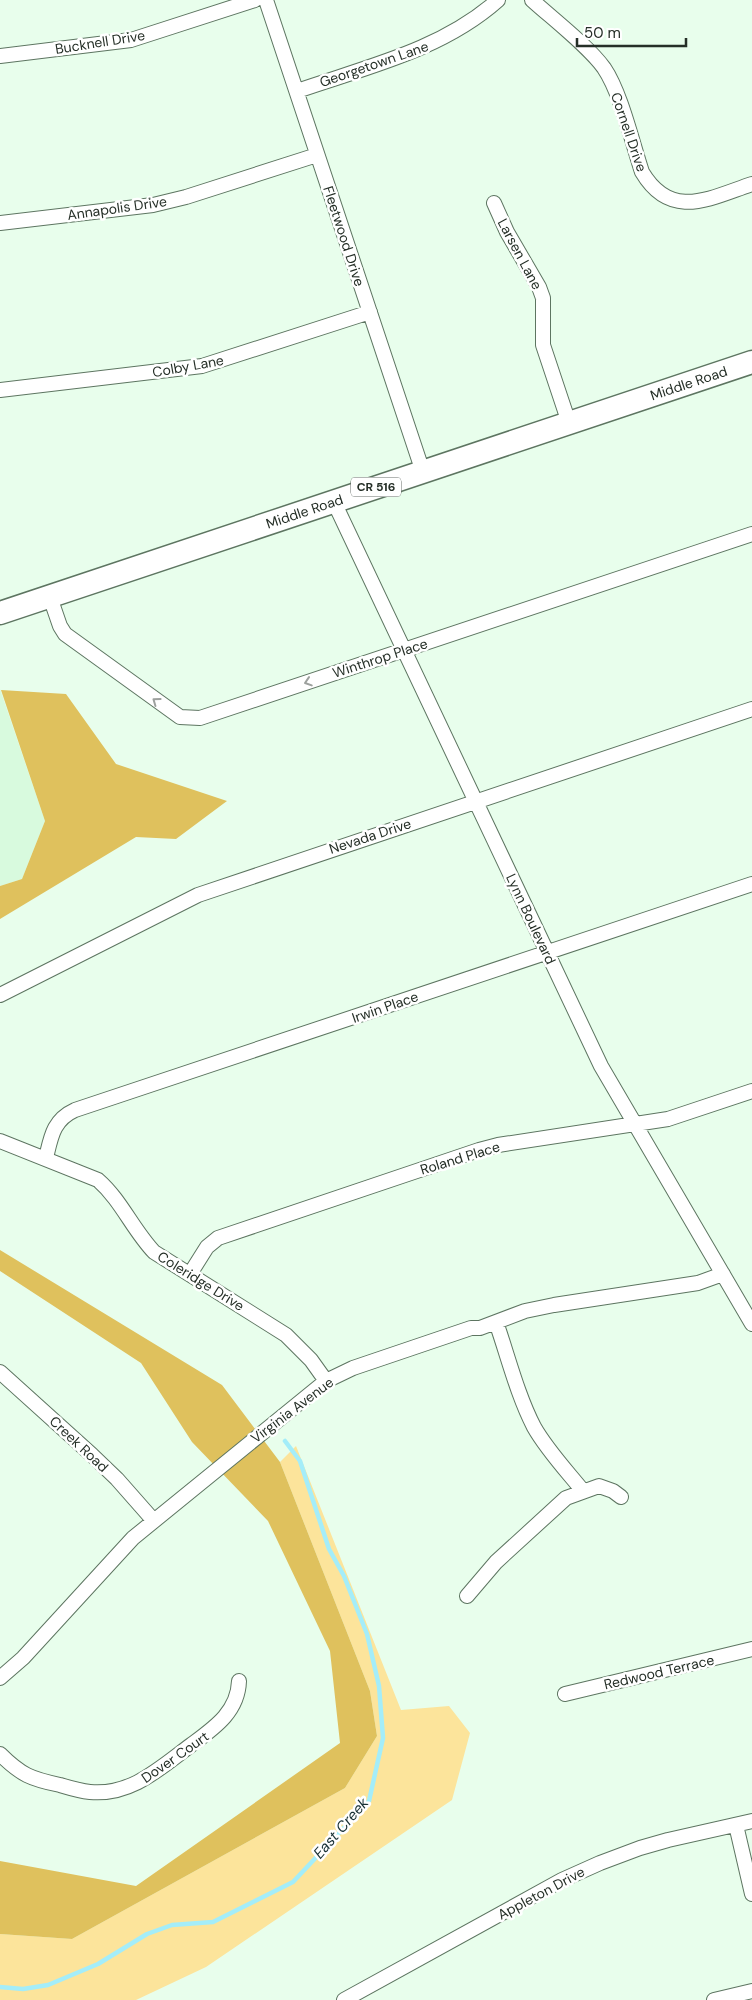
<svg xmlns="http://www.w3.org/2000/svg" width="752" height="2000" viewBox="0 0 752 2000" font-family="'DM Sans',sans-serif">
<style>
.built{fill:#d8fade}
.green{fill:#fce49b}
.forest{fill:#dfc15d}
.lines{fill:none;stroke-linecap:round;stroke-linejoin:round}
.stream{stroke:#a4edf9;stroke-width:4.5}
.street-casing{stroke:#5d7561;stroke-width:16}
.primary-casing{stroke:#5d7561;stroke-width:25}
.street{stroke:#fff;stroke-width:14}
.primary{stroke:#fff;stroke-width:22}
.oneway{stroke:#9da19e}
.labels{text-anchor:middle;stroke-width:5;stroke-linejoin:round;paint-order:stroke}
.shield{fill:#fff;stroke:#666d68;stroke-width:1}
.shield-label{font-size:12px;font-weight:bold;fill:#252f27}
.street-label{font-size:14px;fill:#252f27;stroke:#fff}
.water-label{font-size:15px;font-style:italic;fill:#172f33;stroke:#fff}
</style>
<rect width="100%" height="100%" fill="#e8feec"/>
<path class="built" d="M0 689 45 821 22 879 0 886Z"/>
<path class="green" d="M296 1446 401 1710 449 1706 470 1733 452 1800 206 1967 136 2000H0V1934L72 1939 345 1788 377 1736 370 1691 280 1462Z"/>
<path class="forest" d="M1 690 66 694 116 764 227 801 176 839 136 837 0 919V886L22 879 45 821Z
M0 1250 222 1385 280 1462 370 1691 377 1736 345 1788 72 1939 0 1934V1861L136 1886 340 1743 330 1651 268 1521 192 1442 141 1363 0 1271Z"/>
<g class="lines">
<path class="stream" d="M0 1987 23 1989 48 1985 98 1964 147 1934 172 1925 213 1922 293 1882 369 1801 383 1738 379 1686 367 1634 344 1576 329 1549 300 1461 285 1441"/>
<g class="street-casing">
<path id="street" d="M266 0 423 472
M532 0C553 19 588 46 604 68 621 93 632 142 642 172 671 221 710 198 752 184
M0 56 131 40 255 0
M297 91C366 67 442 50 498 0
M494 203 507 232 539 287 543 298V345L569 423
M0 223 153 205 186 197 317 155
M0 390 202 366 370 312
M334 502 601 1066 752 1324
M50 597 60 626 65 634 180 717 200 718 752 534
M0 995 198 895 752 709
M0 1141 98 1180C121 1200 133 1230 154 1252L286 1335 311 1360 326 1381
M46 1158C51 1137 53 1120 75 1110L752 884
M190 1274 207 1247 218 1238 479 1150 498 1145 668 1119 752 1091
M496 1322C508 1356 517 1394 534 1427 547 1450 566 1470 583 1491
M0 1372 92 1455 117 1479 154 1521
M467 1596 496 1562 566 1498 599 1486 613 1491 621 1497
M0 1678 23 1658 133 1538 326 1381 353 1368 471 1328H480L525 1311 554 1305 698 1283 723 1274
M565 1694 752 1649
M0 1754C21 1775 31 1779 60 1785 70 1788 80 1791 90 1792 131 1796 160 1768 191 1745 214 1728 238 1712 239 1681
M736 1825 752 1894
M344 2000 562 1880 600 1863 640 1848 668 1840 752 1821
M714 2000 752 1991"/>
</g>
<g class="primary-casing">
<g id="primary">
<path id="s1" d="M0 613 752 362"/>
</g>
</g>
<use href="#street" class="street"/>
<use href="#primary" class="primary"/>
</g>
<defs><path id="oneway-chevron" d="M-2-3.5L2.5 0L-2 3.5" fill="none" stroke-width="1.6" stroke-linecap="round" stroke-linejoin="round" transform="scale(1.25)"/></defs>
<g class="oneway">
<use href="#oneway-chevron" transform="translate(308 682) rotate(162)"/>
<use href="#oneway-chevron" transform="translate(156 701) rotate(-144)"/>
</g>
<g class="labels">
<rect class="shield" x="351" y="477.5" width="50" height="19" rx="4"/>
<g class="shield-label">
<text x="376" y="491">CR 516</text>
</g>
<g class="street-label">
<text transform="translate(100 42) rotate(-9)" y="5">Bucknell Drive</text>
<text transform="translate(374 64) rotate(-19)" y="5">Georgetown Lane</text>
<text transform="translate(629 132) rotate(71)" y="5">Cornell Drive</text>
<text transform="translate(117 208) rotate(-8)" y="5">Annapolis Drive</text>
<text transform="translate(344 236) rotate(72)" y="5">Fleetwood Drive</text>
<text transform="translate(520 254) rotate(62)" y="5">Larsen Lane</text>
<text transform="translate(188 366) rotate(-10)" y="5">Colby Lane</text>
<text dy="5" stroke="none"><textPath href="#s1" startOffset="726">Middle Road</textPath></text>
<text dy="5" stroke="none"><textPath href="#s1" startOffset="321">Middle Road</textPath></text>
<text transform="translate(380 658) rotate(-18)" y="5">Winthrop Place</text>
<text transform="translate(370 836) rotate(-18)" y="5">Nevada Drive</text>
<text transform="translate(531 919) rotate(65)" y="5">Lynn Boulevard</text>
<text transform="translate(385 1007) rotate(-19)" y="5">Irwin Place</text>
<text transform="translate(460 1158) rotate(-17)" y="5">Roland Place</text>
<text transform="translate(201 1281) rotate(32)" y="5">Coleridge Drive</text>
<text transform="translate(292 1410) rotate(-37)" y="5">Virginia Avenue</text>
<text transform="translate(79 1444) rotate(43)" y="5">Creek Road</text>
<text transform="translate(659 1672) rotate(-13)" y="5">Redwood Terrace</text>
<text transform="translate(175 1757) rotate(-35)" y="5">Dover Court</text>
<text transform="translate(541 1893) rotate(-28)" y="5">Appleton Drive</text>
</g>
<g class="water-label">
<text transform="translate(341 1828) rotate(-49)" y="5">East Creek</text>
</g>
</g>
<path d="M577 38v8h109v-8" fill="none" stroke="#252f27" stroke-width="2.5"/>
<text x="584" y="38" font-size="15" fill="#252f27" stroke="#ffffff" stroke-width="4" paint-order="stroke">50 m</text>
</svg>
